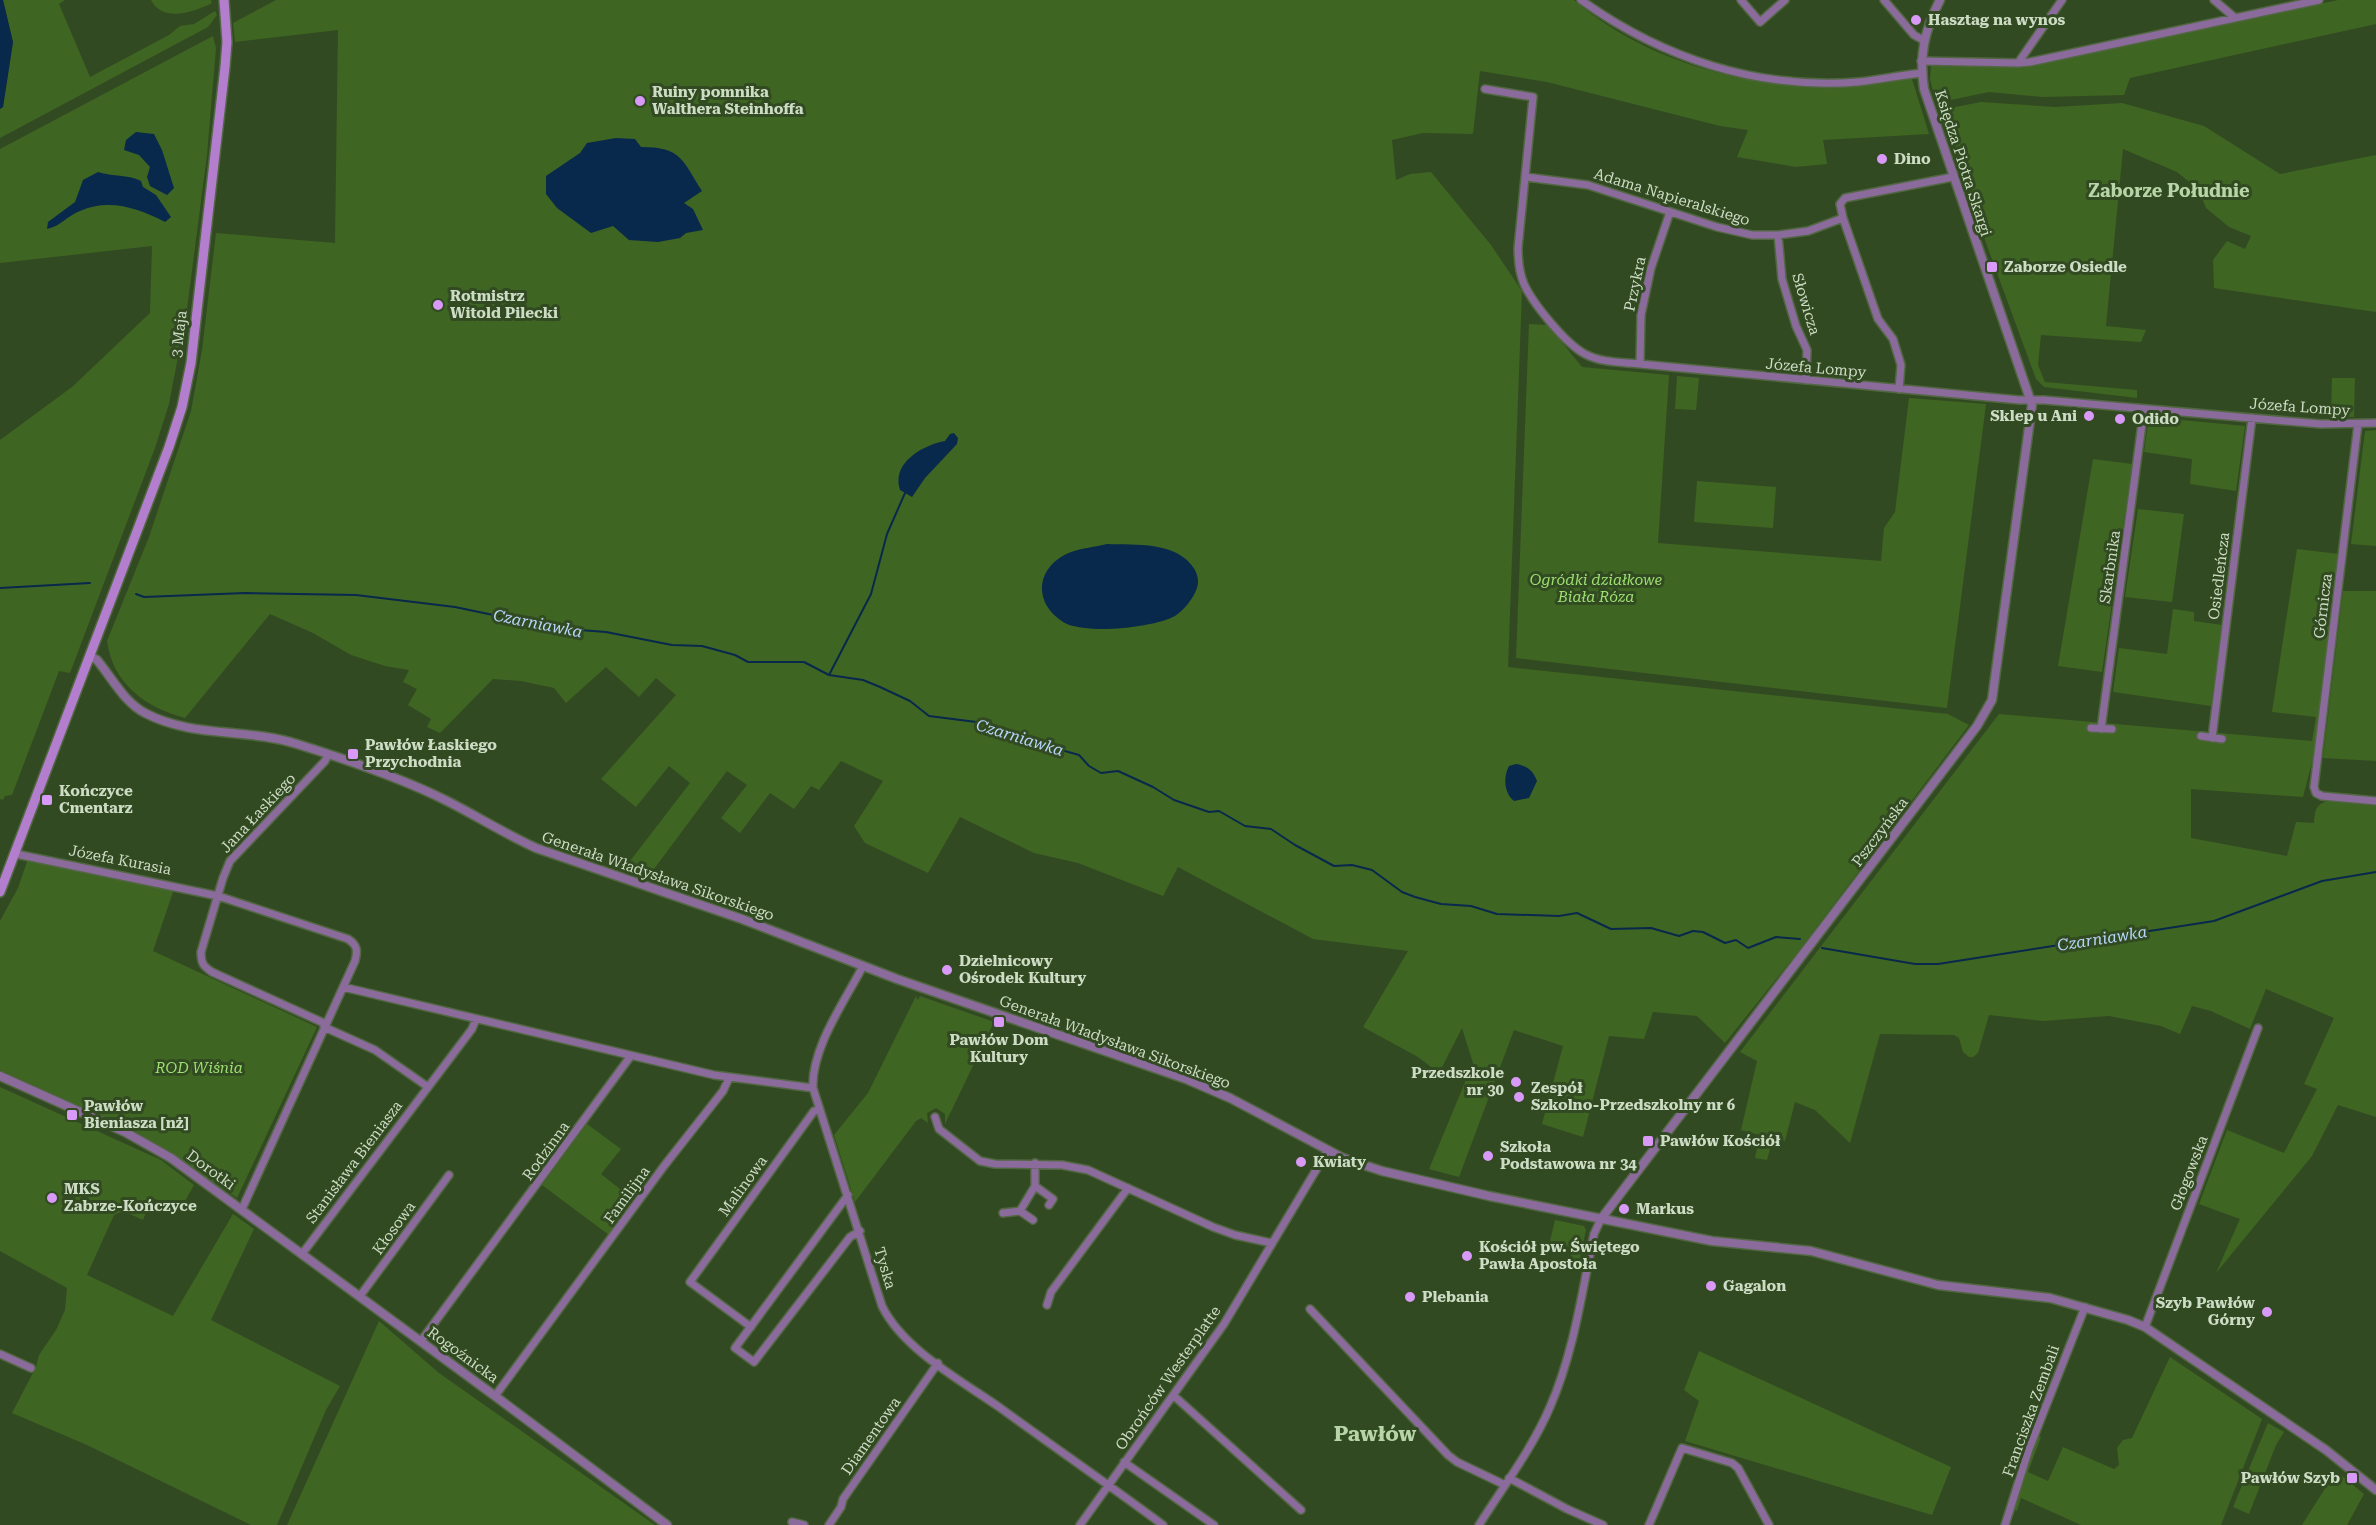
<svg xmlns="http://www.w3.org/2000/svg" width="2376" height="1525" viewBox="0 0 2376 1525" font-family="'Roboto Serif',serif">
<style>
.green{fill:#3f6523}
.water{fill:#08284c}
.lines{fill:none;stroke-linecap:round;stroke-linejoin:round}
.stream{stroke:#08284c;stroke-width:2}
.minor-casing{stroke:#516742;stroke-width:10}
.tertiary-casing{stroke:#516742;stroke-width:11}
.secondary-casing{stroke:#516742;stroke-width:12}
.minor{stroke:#8b6a9c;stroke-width:7}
.tertiary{stroke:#8b6a9c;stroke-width:8}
.secondary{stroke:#b37ecd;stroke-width:9}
.poi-dot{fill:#d99af7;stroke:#324a21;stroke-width:2}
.labels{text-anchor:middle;stroke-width:6;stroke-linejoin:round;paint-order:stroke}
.poi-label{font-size:15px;font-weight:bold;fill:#cddcc5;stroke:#324a21;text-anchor:start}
.street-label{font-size:15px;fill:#cddcc5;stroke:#324a21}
.park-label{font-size:15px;font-style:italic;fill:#9ddf71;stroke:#324a21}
.water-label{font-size:16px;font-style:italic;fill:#b8d7fd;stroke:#324a21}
.quarter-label{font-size:18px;font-weight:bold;fill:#b7d5a6;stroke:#324a21}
.district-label{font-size:21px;font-weight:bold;fill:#b7d5a6;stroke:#324a21}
</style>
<rect width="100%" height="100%" fill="#324a21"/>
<path class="green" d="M3 0H65L59 4 90 77 169 35 180 26 194 24 215 11 217 15 208 27 0 138V109L3 107 13 42Z
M151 0H211L212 3C194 12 163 23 151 0Z
M276 0H1574C1647 63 1749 89 1843 87 1866 86 1889 79 1912 79L1929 134 1823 140 1827 164 1796 167 1737 157 1748 130 1720 126 1547 82 1480 71 1473 134 1423 133 1392 140 1396 180 1410 174 1431 172 1491 245 1522 291 1508 667 1948 714 1969 725 1797 953 1725 1043 1697 1016 1653 1012 1644 1039 1609 1036 1583 1137 1542 1124 1563 1046 1514 1030 1459 1177 1429 1169 1473 1063 1462 1028 1439 1073 1418 1057 1363 1027 1408 951 1313 939 1178 867 1163 896 1078 863 1034 853 960 817 928 873 865 843 854 826 883 781 841 761 819 790 811 786 794 809 770 793 740 833 721 818 747 785 727 771 648 877 624 869 690 783 669 766 636 807 601 779 676 695 656 678 639 697 606 667 566 703 554 688 521 681 493 679 440 733 427 727 431 719 408 705 417 689 403 682 409 670 385 666 351 655 313 633 270 614 185 718C145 707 113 684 107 641L149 537 191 411 202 350 216 233 335 243 338 30 235 42 233 23Z
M2338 0H2376V24L2130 78 2124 95 2043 97 1989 92 1936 103 1930 79 1931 66 2023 67Z
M213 36 216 48 207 155 187 309 169 404 155 448 70 673 59 671 12 795 5 796 3 800 0 799V440L72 387 150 313 152 246 0 263V149Z
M1981 102 2055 107 2122 103 2204 126 2280 174 2376 155V312L2214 288 2213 260 2227 241 2245 249 2251 236 2229 227 2206 208 2199 190 2177 172 2123 149 2106 326 2146 330 2141 342 2041 335 2038 365 2045 382 2137 390V398L2044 387 2036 379 1939 115 1940 111 1945 109Z
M1529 324 1548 325 1582 367 1669 375 1658 543 1881 561 1884 528 1895 512 1909 398 1986 404 1947 708 1516 658Z
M1677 376 1699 378 1696 410 1675 409Z
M2332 378H2355L2354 417 2331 416Z
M2149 417 2245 426 2236 491 2190 484 2192 459 2144 452Z
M2376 430V546L2351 544 2365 431Z
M2093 459 2132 464 2102 672 2058 666Z
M1697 481 1776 487 1773 528 1694 522Z
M2138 509 2184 514 2172 602 2125 597Z
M2297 549 2339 554 2317 743 2303 797 2191 789V838L2287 856 2296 822 2314 823C2315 812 2315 805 2327 801L2376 806V1117L2338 1105 2312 1156 2216 1273 2240 1219 2199 1204 2227 1130 2284 1153 2317 1089 2304 1084 2334 1018 2266 989 2250 1029 2211 1011 2192 1006 2180 1034 2161 1026 2109 1016 2043 1021 1989 1015 1978 1053 1973 1057H1969L1963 1052 1959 1038 1954 1035 1880 1034 1850 1143 1815 1110 1795 1102 1785 1141 1773 1138 1767 1160 1755 1158 1760 1135 1741 1130 1757 1061 1740 1052 1999 714 2312 741 2316 717 2272 712Z
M2343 591H2376V761L2323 758Z
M2173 609 2194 612V621L2222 625 2211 706 2113 692 2119 648 2167 654Z
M29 856 174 889 153 951 317 1027 237 1198 133 1130 0 1070V921L18 888Z
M916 996 918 1000 920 996 994 1022 945 1124V1114L936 1108 927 1113 928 1123 921 1118 916 1121 855 1202 834 1135 868 1093Z
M0 1087 161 1160 194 1185 181 1208 152 1198 143 1220 123 1211 114 1215 87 1275 173 1316 233 1214 254 1229 211 1320 340 1386 326 1410 277 1525H251L87 1445 12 1413 36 1367 39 1355 56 1330 65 1310 67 1288 0 1251Z
M587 1124 621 1149 601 1174 635 1201 609 1235 542 1185Z
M1555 1220 1584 1226 1586 1230 1577 1271 1567 1245 1550 1241Z
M379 1321 439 1373 655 1525H287Z
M1699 1351 1951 1467 1932 1515 1685 1441 1699 1401 1684 1390Z
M2170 1357 2262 1419 2221 1525H2081L2021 1498 2017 1511 2014 1510 2038 1436 2041 1437 2028 1472 2048 1481 2063 1447 2114 1469 2119 1465 2117 1448 2123 1440 2132 1438Z
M2268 1423 2284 1432 2276 1445 2249 1514 2233 1507Z
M2336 1471 2364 1494 2347 1525H2302Z"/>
<path class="water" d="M0 0H3L13 42 3 107 0 109Z
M136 132 154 134 162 150 174 188 167 195 150 186 147 177 150 167 139 155 124 150 126 140Z
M616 138 635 139 641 147C682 147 682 160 702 191L684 203 693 209 703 230 686 233 680 238 658 242 629 240 613 226 591 233 557 208 546 194V176L580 153 587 143Z
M98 172C113 177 127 174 141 181L143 187 156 195 171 217 165 222C139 208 108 198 80 211 67 216 61 226 47 229L48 222 75 202 83 180Z
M954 433 958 438 957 444 925 478 912 497 900 490C891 463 923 445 945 441L950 434Z
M1107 544C1135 545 1178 541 1195 570 1198 576 1199 582 1197 588 1193 599 1185 609 1175 616 1153 628 1084 635 1063 622 1031 602 1037 565 1071 552 1082 548 1095 547 1107 544Z
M1516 764C1527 766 1533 770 1537 781L1529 798 1514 801C1504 793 1503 777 1509 766Z"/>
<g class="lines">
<path class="stream" d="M0 588 90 583
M136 594 144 597 245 593 356 595 455 607 498 616 520 618 541 627 606 632 672 645 702 646 735 655 748 662H804L829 675 863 680 880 687 910 701 929 716 984 723 1001 733 1079 755 1089 766 1101 773 1118 771 1153 787 1174 800 1209 812 1219 811 1245 826 1271 829 1295 845 1334 866 1352 865 1372 870 1402 892 1415 897 1441 904 1471 906 1497 914 1559 916 1577 913 1611 929 1651 928 1679 936 1693 931 1703 932 1725 943 1736 940 1748 948 1776 937 1800 939
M829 675 871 594 887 534 905 493
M1822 948 1915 964H1938L2214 921 2322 881 2376 872"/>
<g class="minor-casing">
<path id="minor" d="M1581 0C1662 58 1757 90 1858 82 1879 80 1900 75 1922 73
M1741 0 1760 22 1785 0
M1884 0 1914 35 1923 40
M2214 0 2234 17
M1921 61 2018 63 2030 62 2319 0
M2018 63 2062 0
M1485 89 1533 97 1518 248C1518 260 1519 272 1524 284 1533 304 1566 344 1585 354 1602 363 1622 362 1640 364L2019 400H2044L2321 424 2376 423
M1526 177 1588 185 1717 227 1752 235H1778L1808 231 1843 218
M1778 235 1782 279 1796 326 1807 350 1806 380
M1640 364 1641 315 1651 268 1670 212
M1899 389 1901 365 1893 339 1878 319 1843 218 1840 204 1845 198 1953 177
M2358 424 2314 787 2316 793 2322 796 2376 801
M2091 728 2112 729
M2101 729 2144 409
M2201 736 2222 739
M2212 738 2252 418
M16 854 218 896 348 939C357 945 358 950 355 961L242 1209
M863 966C845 1001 811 1048 813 1088L882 1306C903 1349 960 1380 999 1407 1054 1447 1109 1485 1163 1525
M343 987 714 1075 813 1088
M326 1024 212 972C203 966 201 963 201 952L223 878 230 861 325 761 328 755
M324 1027 375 1050 428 1087
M935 1117 939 1129 980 1161 995 1164 1062 1165 1088 1170 1213 1227 1235 1235 1272 1243
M1035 1186 1053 1199 1049 1205
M848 1195 735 1348 754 1362 850 1237 860 1231
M1003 1213 1020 1211
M1033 1220 1020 1211 1035 1186V1163
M302 1254 472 1029 476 1019
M360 1296 449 1175
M1047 1305 1051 1292 1128 1188
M1310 1309 1448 1455 1457 1462 1505 1485
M751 1327 690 1282 814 1111 819 1110
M2145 1327 2258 1028
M421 1341 630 1057
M0 1354 31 1368
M1173 1395 1301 1510
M495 1396 664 1166 723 1091 729 1078
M1124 1462 1214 1525
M1509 1478 1567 1509 1603 1525
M792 1522 804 1525
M829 1525 841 1507 843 1499 938 1363
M1080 1525 1224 1324 1328 1150
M1479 1525C1503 1487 1532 1449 1550 1407 1574 1352 1582 1292 1594 1234L1601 1219
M1649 1525 1682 1448 1732 1463 1738 1468 1769 1525
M2005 1525 2029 1449 2085 1307"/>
</g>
<g class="tertiary-casing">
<path id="tertiary" d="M90 656 97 660C112 678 124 702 145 713 192 738 247 728 297 744 345 759 402 778 447 801 477 816 505 834 536 848L742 919 897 979 1186 1079 1230 1098 1343 1158 1382 1171 1489 1196 1712 1241 1811 1251 1938 1285 2050 1298 2128 1320 2145 1327 2326 1450 2376 1490
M0 1076 125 1132 171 1158 495 1396 667 1525
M1601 1219 1977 726 1992 700 2032 405 1924 89C1919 56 1924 31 1940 0"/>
</g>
<g class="secondary-casing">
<path id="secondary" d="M0 892 169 447 182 407 191 363 225 67 227 42 224 0"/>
</g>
<use href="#minor" class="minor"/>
<use href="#tertiary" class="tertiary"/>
<use href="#secondary" class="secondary"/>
</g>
<g class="poi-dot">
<circle cx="1916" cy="20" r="6"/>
<circle cx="640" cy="101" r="6"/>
<circle cx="1882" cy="159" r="6"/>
<rect x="1986" y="261" width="12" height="12" rx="3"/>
<circle cx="438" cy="305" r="6"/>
<circle cx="2089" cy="416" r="6"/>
<circle cx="2120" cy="419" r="6"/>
<rect x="347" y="748" width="12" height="12" rx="3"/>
<rect x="41" y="794" width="12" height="12" rx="3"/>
<circle cx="947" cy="970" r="6"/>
<rect x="993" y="1016" width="12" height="12" rx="3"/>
<circle cx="1516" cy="1082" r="6"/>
<circle cx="1519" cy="1097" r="6"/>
<rect x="66" y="1109" width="12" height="12" rx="3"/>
<rect x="1642" y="1135" width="12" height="12" rx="3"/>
<circle cx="1488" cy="1156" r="6"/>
<circle cx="1301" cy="1162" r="6"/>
<circle cx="52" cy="1198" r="6"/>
<circle cx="1624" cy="1209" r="6"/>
<circle cx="1467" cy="1256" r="6"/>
<circle cx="1711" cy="1286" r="6"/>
<circle cx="1410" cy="1297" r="6"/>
<circle cx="2267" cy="1312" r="6"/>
<rect x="2346" y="1472" width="12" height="12" rx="3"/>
</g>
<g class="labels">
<g class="poi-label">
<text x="1928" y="25">Hasztag na wynos</text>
<text x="652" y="97">Ruiny pomnika<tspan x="652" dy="17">Walthera Steinhoffa</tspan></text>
<text x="1894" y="164">Dino</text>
<text x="2004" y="272">Zaborze Osiedle</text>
<text x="450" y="301">Rotmistrz<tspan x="450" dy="17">Witold Pilecki</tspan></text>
<text x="2077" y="421" text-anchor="end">Sklep u Ani</text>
<text x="2132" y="424">Odido</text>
<text x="365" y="750">Pawłów Łaskiego<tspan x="365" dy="17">Przychodnia</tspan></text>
<text x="59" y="796">Kończyce<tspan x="59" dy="17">Cmentarz</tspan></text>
<text x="959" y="966">Dzielnicowy<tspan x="959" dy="17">Ośrodek Kultury</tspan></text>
<text x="999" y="1045" text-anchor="middle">Pawłów Dom<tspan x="999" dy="17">Kultury</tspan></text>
<text x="1504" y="1078" text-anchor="end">Przedszkole<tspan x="1504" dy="17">nr 30</tspan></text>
<text x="1531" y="1093">Zespół<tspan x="1531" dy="17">Szkolno-Przedszkolny nr 6</tspan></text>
<text x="84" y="1111">Pawłów<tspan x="84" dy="17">Bieniasza [nż]</tspan></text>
<text x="1660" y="1146">Pawłów Kościół</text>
<text x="1500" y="1152">Szkoła<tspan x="1500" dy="17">Podstawowa nr 34</tspan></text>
<text x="1313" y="1167">Kwiaty</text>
<text x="64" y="1194">MKS<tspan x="64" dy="17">Zabrze-Kończyce</tspan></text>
<text x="1636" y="1214">Markus</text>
<text x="1479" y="1252">Kościół pw. Świętego<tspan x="1479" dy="17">Pawła Apostoła</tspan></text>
<text x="1723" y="1291">Gagalon</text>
<text x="1422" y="1302">Plebania</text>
<text x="2255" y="1308" text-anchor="end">Szyb Pawłów<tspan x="2255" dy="17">Górny</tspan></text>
<text x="2340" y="1483" text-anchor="end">Pawłów Szyb</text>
</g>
<g class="street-label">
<text transform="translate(1963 163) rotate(72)" y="5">Księdza Piotra Skargi</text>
<text transform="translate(1672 197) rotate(17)" y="5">Adama Napieralskiego</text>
<text transform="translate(1635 284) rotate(-78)" y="5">Przykra</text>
<text transform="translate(1806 304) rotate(73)" y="5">Słowicza</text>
<text transform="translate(179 334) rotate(-83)" y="5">3 Maja</text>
<text transform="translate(1816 368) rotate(5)" y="5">Józefa Lompy</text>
<text transform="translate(2300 407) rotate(4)" y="5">Józefa Lompy</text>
<text transform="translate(2110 567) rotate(-82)" y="5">Skarbnika</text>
<text transform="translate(2219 576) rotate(-83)" y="5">Osiedleńcza</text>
<text transform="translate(2323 606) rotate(-83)" y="5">Górnicza</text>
<text transform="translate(258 813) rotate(-47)" y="5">Jana Łaskiego</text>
<text transform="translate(1880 832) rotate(-53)" y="5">Pszczyńska</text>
<text transform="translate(120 860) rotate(11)" y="5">Józefa Kurasia</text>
<text transform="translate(658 876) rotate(19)" y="5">Generała Władysława Sikorskiego</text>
<text transform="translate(1115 1042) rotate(20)" y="5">Generała Władysława Sikorskiego</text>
<text transform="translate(546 1151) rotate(-54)" y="5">Rodzinna</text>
<text transform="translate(354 1162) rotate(-53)" y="5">Stanisława Bieniasza</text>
<text transform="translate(211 1170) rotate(36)" y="5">Dorotki</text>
<text transform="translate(2189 1173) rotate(-69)" y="5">Głogowska</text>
<text transform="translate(743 1186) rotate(-54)" y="5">Malinowa</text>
<text transform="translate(627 1195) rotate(-54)" y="5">Familijna</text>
<text transform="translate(394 1228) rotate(-54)" y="5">Kłosowa</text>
<text transform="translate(885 1268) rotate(73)" y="5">Tyska</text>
<text transform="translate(463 1355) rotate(36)" y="5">Rogoźnicka</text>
<text transform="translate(1168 1378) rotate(-55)" y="5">Obrońców Westerplatte</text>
<text transform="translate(2031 1411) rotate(-70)" y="5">Franciszka Zembali</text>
<text transform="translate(871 1436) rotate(-55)" y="5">Diamentowa</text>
</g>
<g class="park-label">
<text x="1596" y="585">Ogródki działkowe<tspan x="1596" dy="17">Biała Róza</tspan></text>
<text x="199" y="1073">ROD Wiśnia</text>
</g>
<g class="water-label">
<text transform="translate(538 623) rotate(11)" y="6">Czarniawka</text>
<text transform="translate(1020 737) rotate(17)" y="6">Czarniawka</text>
<text transform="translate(2102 938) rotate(-9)" y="6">Czarniawka</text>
</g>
<g class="quarter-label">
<text x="2169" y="197">Zaborze Południe</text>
</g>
<g class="district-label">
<text x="1375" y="1441">Pawłów</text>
</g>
</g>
</svg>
